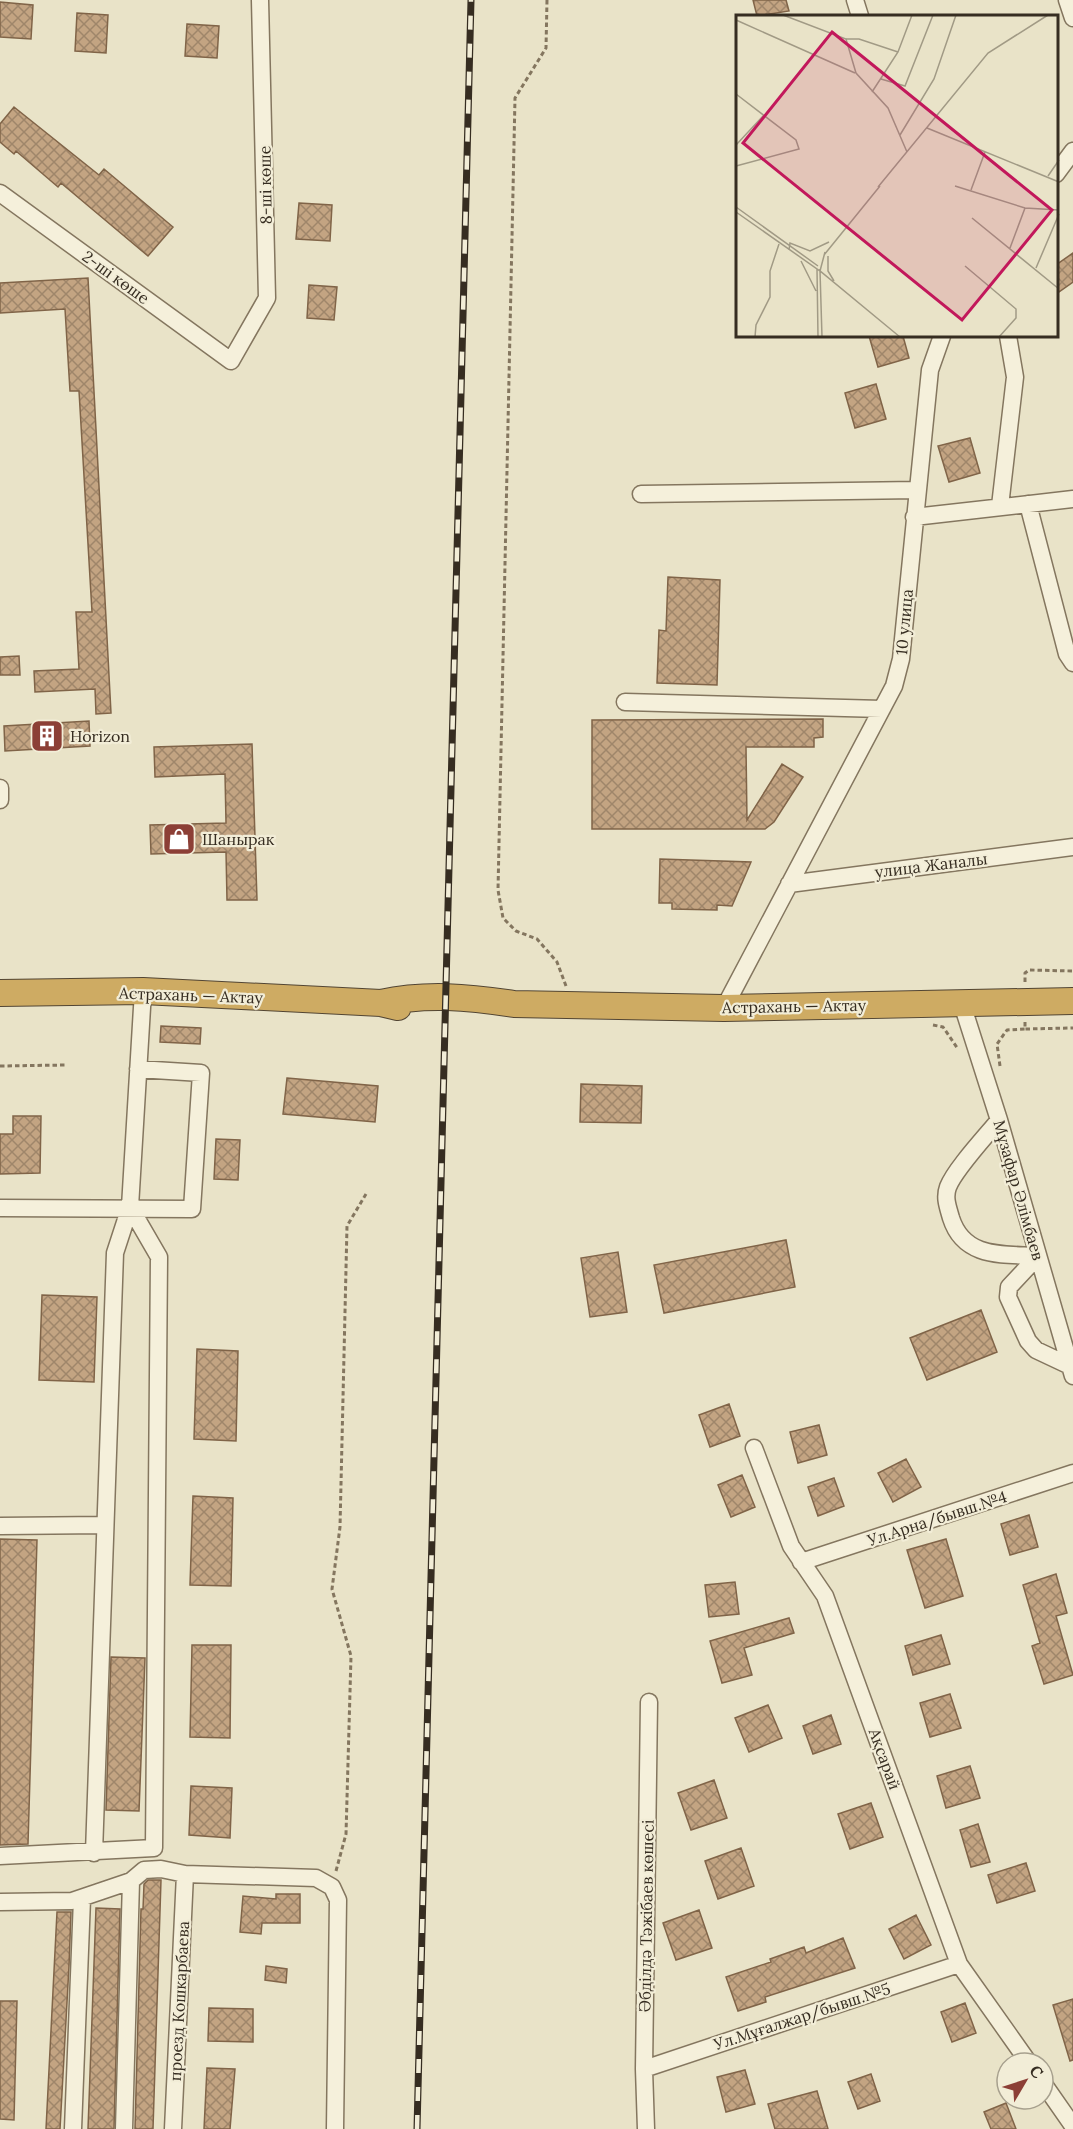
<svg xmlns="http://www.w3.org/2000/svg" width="1073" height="2129" viewBox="0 0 1073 2129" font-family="Lora,serif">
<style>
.building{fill:url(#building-cross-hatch);stroke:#806448;stroke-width:1.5}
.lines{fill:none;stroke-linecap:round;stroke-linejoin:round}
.minor-casing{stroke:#84765f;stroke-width:19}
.highway-casing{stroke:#524533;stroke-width:28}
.path{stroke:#84765f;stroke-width:3;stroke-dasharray:4.5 3;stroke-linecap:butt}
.minor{stroke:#f5f0db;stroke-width:16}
.highway{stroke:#ceab63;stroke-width:26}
.rail-casing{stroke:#362d21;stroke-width:7}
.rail{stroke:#f2edd7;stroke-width:4.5;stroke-dasharray:14;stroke-linecap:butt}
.labels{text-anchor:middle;stroke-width:4.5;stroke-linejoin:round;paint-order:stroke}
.street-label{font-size:16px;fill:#362d21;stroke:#f2edd7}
.poi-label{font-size:16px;fill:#362d21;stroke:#f2edd7;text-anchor:start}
.inset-road{fill:none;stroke:#a19a85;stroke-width:1.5}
.view{fill:#c2185b;fill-opacity:0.15;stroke:#c2185b;stroke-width:3}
.inset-edge{fill:none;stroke:#362d21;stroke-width:3}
</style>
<defs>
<pattern id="building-cross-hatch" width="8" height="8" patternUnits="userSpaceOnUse" patternTransform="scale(1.5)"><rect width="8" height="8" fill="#c3a482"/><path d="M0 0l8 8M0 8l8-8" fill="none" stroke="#9f866a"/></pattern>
</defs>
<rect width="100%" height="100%" fill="#e9e3c8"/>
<path class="building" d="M753 0H786L789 11 757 16Z
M0 2 33 5 31 39 0 37Z
M77 13 108 15 106 53 75 51Z
M187 24 219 26 217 58 185 56Z
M14 107 99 175 104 169 173 227 148 256 61 183 58 187 16 151 14 154 0 142V124Z
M299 203 332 205 330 241 296 239Z
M1073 253V282L1056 294V265Z
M88 278 111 713 96 714 95 689 35 692 34 671 79 669 76 612H92L79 391H70L65 309 0 313V283Z
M309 285 337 287 334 320 307 318Z
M869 336H903L909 358 878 367Z
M876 384 886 419 855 428 845 393Z
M970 438 980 473 949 482 938 446Z
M668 577 720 580 717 685 657 683 659 630 666 631Z
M19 656 20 675H0V657Z
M823 719V737L814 738V747H746L747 820 782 764 803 777 774 822 765 829H592V720Z
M89 721 90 746 5 751 4 726Z
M252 744 257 900H227L226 852 151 854 150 825 226 823 225 774 155 777 154 747Z
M660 859 751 862 732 906 717 905V910L672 909V903H659Z
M161 1026 201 1028 200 1044 160 1042Z
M287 1078 378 1086 375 1122 283 1114Z
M581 1084 642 1086 641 1123 580 1122Z
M13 1116H41L40 1173 0 1174V1134H13Z
M216 1139 240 1140 238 1180 214 1179Z
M786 1240 795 1287 664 1313 654 1265Z
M618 1252 627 1312 590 1317 581 1258Z
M42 1295 97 1297 94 1382 39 1380Z
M981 1310 997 1352 927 1380 910 1338Z
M197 1349 238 1351 236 1441 194 1439Z
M729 1404 740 1436 710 1447 699 1415Z
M819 1425 827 1455 798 1463 790 1432Z
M906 1459 921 1487 893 1502 878 1473Z
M742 1475 755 1507 731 1517 718 1485Z
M834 1478 844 1506 818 1516 808 1487Z
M193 1496 233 1498 231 1586 190 1585Z
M1029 1515 1038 1547 1010 1555 1001 1524Z
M0 1539 37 1540 28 1844 0 1845Z
M946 1539 963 1596 925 1608 907 1550Z
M1056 1574 1067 1613 1056 1616 1073 1675 1044 1684 1032 1646 1040 1643 1023 1585Z
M735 1582 739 1614 709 1617 705 1585Z
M789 1618 794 1633 744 1648 752 1675 722 1683 710 1641Z
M941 1635 950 1664 913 1675 905 1646Z
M192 1645H231L230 1738 190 1737Z
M111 1657 145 1658 139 1811 106 1810Z
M950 1694 961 1728 930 1737 920 1703Z
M768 1705 782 1738 749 1752 735 1718Z
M831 1715 841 1744 813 1754 803 1726Z
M970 1766 980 1798 946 1808 937 1776Z
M714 1780 727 1818 691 1830 678 1793Z
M191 1786 232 1788 230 1838 189 1835Z
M871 1803 883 1837 850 1849 838 1814Z
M978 1824 990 1862 971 1867 960 1830Z
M741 1848 754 1886 718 1899 705 1861Z
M1026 1863 1035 1891 997 1903 988 1875Z
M148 1880H161L153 2129H135L141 1909H143L144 1884Z
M276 1894H300V1923H262L261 1934 240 1932 243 1896 276 1899Z
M96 1908 120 1909 114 2129H88Z
M699 1910 712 1948 676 1960 663 1923Z
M57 1912H71L69 1966 60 2129H46Z
M916 1915 931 1945 904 1959 889 1929Z
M843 1938 855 1968 765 1997 766 2002 738 2011 726 1977 771 1962 770 1959 804 1947 806 1953Z
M266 1966 287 1969 286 1983 265 1980Z
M1073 1999V2060L1070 2061 1053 2005Z
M0 2001H17L14 2120 0 2119Z
M965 2003 976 2033 952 2042 941 2012Z
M209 2008 253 2009V2042L208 2041Z
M207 2068 235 2069 230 2129H204Z
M745 2070 755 2104 726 2112 717 2077Z
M871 2074 880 2101 858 2109 848 2082Z
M817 2091 828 2129H775L768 2104Z
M1006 2103 1016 2129H991L984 2112Z"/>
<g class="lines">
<g class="minor-casing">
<path id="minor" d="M855 0 860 16
M1067 0 1073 18
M1056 174 1073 151
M0 193 231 361 267 298 260 0
M641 494 916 490
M1028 504 1067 654 1073 663
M1000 506 1015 377 1008 336
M914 517 1073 499
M625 702 882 709
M0 788V800
M789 884 1073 847
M962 1004 999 1120 1073 1376
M724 1008 894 686 901 659 930 370 942 336
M999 1120C986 1136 955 1169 948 1187 944 1198 948 1207 951 1218 964 1259 1003 1254 1038 1256
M0 1208 192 1209 201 1073 138 1069
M1038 1256 1009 1287 1008 1297 1028 1341 1036 1350 1070 1366
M754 1448 791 1546 825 1596 959 1964 1029 2063
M0 1526 105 1525
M801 1562 1073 1473
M94 1853 115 1253 130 1207 143 991
M0 1856 154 1848 159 1257 130 1207
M0 1902 72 1901 131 1881 144 1870 161 1869 185 1874 316 1878 332 1887 338 1900 335 2129
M644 2069 959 1964
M1043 2083 1073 2126
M73 2129 82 1899
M124 2129 131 1881
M173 2129 185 1874
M646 2129 644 2069 649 1702"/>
</g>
<g class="highway-casing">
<path id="highway" d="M0 993 143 991 381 1003 398 1007
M381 1003C426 993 469 997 514 1004L724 1008 1073 1001"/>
</g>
<path class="path" d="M547 0 546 48 515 98 498 890 503 918 516 931 537 939 557 962 566 986
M1025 982V973L1029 970 1073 971
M1025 1022V1029L1073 1028
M933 1025 943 1027 958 1049
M0 1066 67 1065
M1000 1066 997 1044 1007 1030 1025 1029
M336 1871 346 1834 351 1656 332 1589 340 1527 347 1226 366 1194"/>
<use href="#minor" class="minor"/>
<use href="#highway" class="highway"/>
<g class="rail-casing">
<path id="rail" d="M417 2129 471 0"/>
</g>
<use href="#rail" class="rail"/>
</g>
<defs>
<g id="building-square" transform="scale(1.725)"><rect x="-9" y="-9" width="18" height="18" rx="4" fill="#8c3f36" stroke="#f2edd7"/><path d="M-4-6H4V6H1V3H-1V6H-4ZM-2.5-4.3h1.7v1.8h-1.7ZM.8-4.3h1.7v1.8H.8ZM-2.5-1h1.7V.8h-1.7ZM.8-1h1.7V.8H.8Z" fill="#fff"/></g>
<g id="shop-square" transform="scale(1.725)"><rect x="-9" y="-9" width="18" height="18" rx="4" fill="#8c3f36" stroke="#f2edd7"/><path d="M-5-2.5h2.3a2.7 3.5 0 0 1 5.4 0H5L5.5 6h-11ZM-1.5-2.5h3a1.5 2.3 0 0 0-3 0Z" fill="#fff"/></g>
</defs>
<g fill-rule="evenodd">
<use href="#building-square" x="47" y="736"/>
<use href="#shop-square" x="179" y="839"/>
</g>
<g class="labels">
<g class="street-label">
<text transform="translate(265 185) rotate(-91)" y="6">8-шi көше</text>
<text transform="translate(116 277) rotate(36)" y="6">2-ші көше</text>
<text transform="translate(904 622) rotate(-85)" y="6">10 улица</text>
<text transform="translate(931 865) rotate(-7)" y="6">улица Жаналы</text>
<text transform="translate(191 995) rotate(2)" y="6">Астрахань — Актау</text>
<text transform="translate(794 1006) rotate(-1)" y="6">Астрахань — Актау</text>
<text transform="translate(1019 1190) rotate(74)" y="6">Мұзафар Әлімбаев</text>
<text transform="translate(937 1518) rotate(-18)" y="6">Ул.Арна/бывш.№4</text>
<text transform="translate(885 1759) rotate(70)" y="6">Ақсарай</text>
<text transform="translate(646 1916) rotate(-89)" y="6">Әбділдә Тәжібаев көшесі</text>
<text transform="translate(179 2001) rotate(-87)" y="6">проезд Кошкарбаева</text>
<text transform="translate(802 2016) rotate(-18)" y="6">Ул.Мұғалжар/бывш.№5</text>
</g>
<g class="poi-label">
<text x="70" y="742">Horizon</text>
<text x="202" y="845">Шанырак</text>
</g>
</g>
<g transform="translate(736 15)">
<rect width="322" height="322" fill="#e9e3c8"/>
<path class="inset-road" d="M47 0 110 24 120 58 152 93 171 137M0 5 119 58M110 24H123L162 37M145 64 169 71 197 0M136 77 162 37 176 0M0 79 60 125 63 134 0 151M191 113 323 167M164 120 198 64 220 0M0 130 28 100M312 161 323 145M219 171 289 193 323 195M142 172 252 38 312 0M235 175 249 137M0 192 82 251M0 197 84 256 89 237M236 203 323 274M274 233 289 193M53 235 54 228 74 236 93 227M88 240 144 171M92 241V256L98 266M65 246 80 276M229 251 280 294V303L263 322M300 253 323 199M81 254 82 322M19 322 20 310 34 282V256L43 229M86 322 84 256 164 322"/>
<path class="view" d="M96 17 316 195 226 305 7 128Z"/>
<rect width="322" height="322" class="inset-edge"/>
</g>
<g transform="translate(1025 2081) rotate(51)"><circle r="28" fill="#f2edd7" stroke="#a7a08e" stroke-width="1.5"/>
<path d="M0-4.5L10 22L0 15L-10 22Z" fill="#8c3f36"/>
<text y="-9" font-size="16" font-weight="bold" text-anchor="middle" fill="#362d21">С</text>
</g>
</svg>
